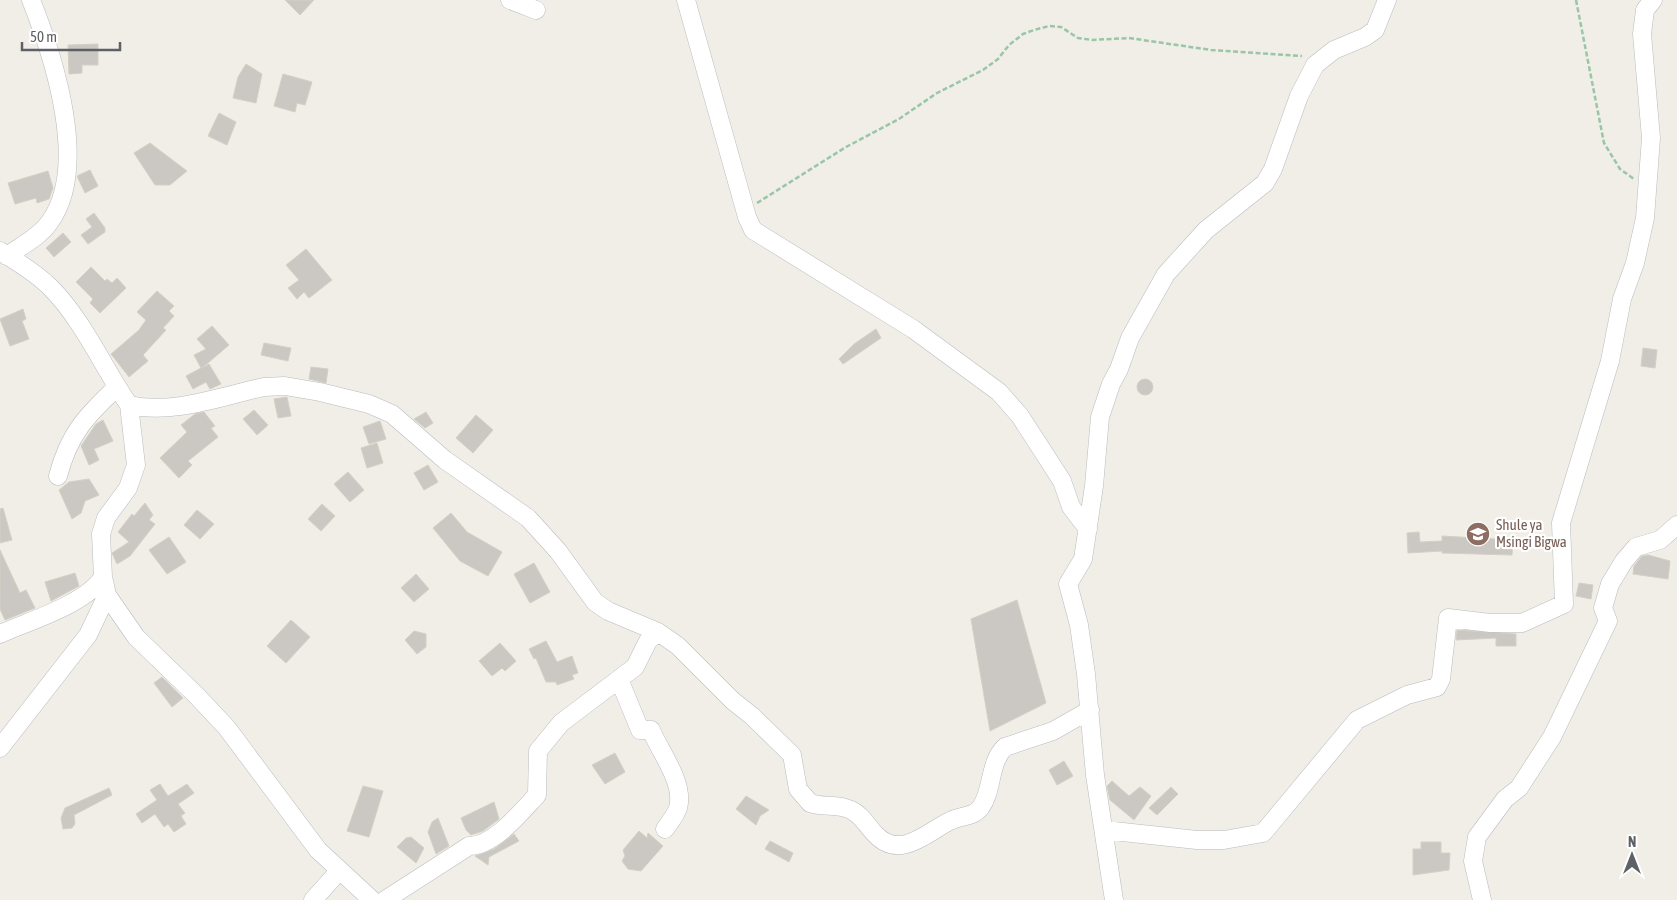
<svg xmlns="http://www.w3.org/2000/svg" width="1677" height="900" viewBox="0 0 1677 900" font-family="'Asap Condensed',sans-serif">
<style>
.building{fill:#cbc8c3;stroke:#d5d0c4}
.lines{fill:none;stroke-linecap:round;stroke-linejoin:round}
.minor-casing{stroke:#b8bbc0;stroke-width:19}
.path{stroke:#99c6a7;stroke-width:2.5;stroke-dasharray:5 2.5;stroke-linecap:butt}
.minor{stroke:#fff;stroke-width:18}
.labels{text-anchor:middle;stroke-width:4.5;stroke-linejoin:round;paint-order:stroke}
.education-label{font-size:15px;fill:#785e54;stroke:#fff;text-anchor:start}
</style>
<rect width="100%" height="100%" fill="#f0eee6"/>
<path class="building" d="M285 0H314L300 15Z
M98 44V65H82V73L69 74 68 45Z
M246 64 262 74 256 103 233 98 238 77Z
M283 74 312 82 305 105 297 103 295 112 274 106Z
M219 113 236 122 227 145 208 136Z
M150 143 187 171 170 185H155L134 153Z
M90 170 98 186 85 193 77 176Z
M48 171 53 188 49 199 37 203 36 198 15 204 8 183Z
M94 213 105 228V232L88 244 81 235 92 227 86 219Z
M63 233 71 242 54 257 46 248Z
M306 249 332 280 309 298 304 292 297 299 288 288 299 280 286 265Z
M91 267 105 281 107 279 112 283 117 278 126 288 100 313 90 303 93 299 76 282Z
M157 291 174 306 169 311 174 316 163 328 166 330 143 355 148 361 129 377 111 354 139 330 146 320 137 312Z
M23 309 26 319 22 321 29 339 10 346 0 319Z
M212 326 229 345 202 368 209 364 221 384 210 389 206 382 193 389 186 376 201 368 194 355 206 349 197 339Z
M876 329 881 338 843 364 839 359 854 344Z
M264 343 291 348 288 361 261 355Z
M1643 348 1657 350 1655 368 1641 366Z
M311 367 328 369 326 383 309 379Z
M1137 387a8 8 0 1 1 16 0a8 8 0 1 1-16 0Z
M287 397 291 416 278 418 274 399Z
M254 410 268 425 257 435 243 419Z
M204 412 215 426 211 428 218 437 188 461 192 465 179 478 160 458 187 432 181 425 195 414Z
M426 412 433 423 425 428 414 419Z
M476 415 493 430 473 453 456 438Z
M103 420 113 441 94 449 99 460 89 465 81 446 96 424Z
M380 421 386 439 369 444 363 427Z
M377 443 383 463 367 468 361 448Z
M428 465 438 482 424 490 414 473Z
M348 472 364 490 350 502 334 484Z
M89 479 99 495 85 501 81 513 72 519 59 490 69 482Z
M145 503 153 515 149 520 155 524 130 556 117 564 112 553 129 542 118 532 132 514 134 516Z
M322 504 335 516 321 531 308 519Z
M3 508 12 540 0 543V509Z
M197 510 214 524 200 539 184 525Z
M451 513 467 532 502 552 488 576 460 561 433 528Z
M1419 532 1420 542 1442 541V536L1513 540 1512 555 1442 553V551L1408 553 1407 533Z
M169 537 186 562 167 574 149 550Z
M0 550 20 593 26 590 35 608 5 620 0 609Z
M1648 555 1670 561 1668 579 1633 574 1634 566 1642 556Z
M534 563 550 592 530 603 514 574Z
M75 573 79 586 51 601 45 582Z
M416 574 429 589 414 602 401 588Z
M1579 583 1593 585 1591 599 1576 596Z
M1017 600 1046 703 990 731 971 619Z
M291 620 310 637 286 663 267 646Z
M1457 630 1516 634V646H1496V638L1456 640Z
M414 631 426 634V647L417 654 405 640Z
M546 641 557 662 572 656 578 673 572 675 574 679 557 685 556 682H546L536 658 534 659 529 649Z
M500 643 516 661 505 671 502 668 492 676 479 661Z
M162 677 183 698 172 707 154 683Z
M615 753 625 772 605 784 592 765Z
M1064 761 1073 776 1057 785 1049 770Z
M1112 781 1129 796 1140 787 1151 796 1134 820 1110 800 1107 786Z
M160 784 168 796 187 784 194 793 178 804 185 813 181 816 186 824 174 832 168 824 164 827 155 814 142 823 136 814 157 800 150 790Z
M363 786 383 791 369 837 347 831Z
M1171 787 1178 794 1157 815 1149 808Z
M109 788 112 795 74 815 75 824 72 828 63 829 61 818 65 808Z
M746 796 769 810 760 816 756 825 736 809Z
M494 802 499 819 483 831 471 835 466 830 461 818Z
M438 818 449 846 436 854 428 832 432 822Z
M639 831 647 838 648 833 663 846 641 871 628 869 622 861 625 856 623 850Z
M514 834 519 841 489 857 488 865 475 856 494 849Z
M411 837 424 848 416 863 397 847 406 838Z
M770 841 793 853 789 862 765 849Z
M1421 842H1441V853H1450L1449 870 1413 875V849H1421Z"/>
<g class="lines">
<g class="minor-casing">
<path id="minor" d="M510 0 536 10
M686 0 747 217 753 230 913 329 999 392 1020 416 1062 481 1071 507 1088 529
M0 251C17 262 35 272 50 287 83 320 103 367 129 405 173 415 222 396 264 387L285 386 320 392 369 404 392 414 445 460 528 518 558 551 595 602 608 611 658 632 678 646 733 701 752 716 792 755 798 789 810 803C824 808 837 803 851 810 862 815 867 826 875 834 900 861 927 832 950 821 961 815 973 818 981 807 993 790 989 762 1005 747L1053 731 1090 710
M7 256C21 246 39 237 49 223 90 168 54 58 31 0
M129 405 136 465 128 488 106 518 101 534 103 577 107 595 136 637 197 696 227 728 318 850 372 900
M58 476C69 434 86 416 117 387
M0 634C29 621 86 604 103 577
M619 679 640 730H651C660 752 685 783 678 808 675 816 670 822 665 829
M0 748 88 635 107 595
M1104 830 1197 840H1224L1263 833 1357 720 1407 695 1437 687 1441 679 1448 618 1490 623H1522L1564 604 1561 523 1610 361 1622 299 1635 263 1645 218 1651 138 1642 34 1645 10 1653 0
M313 900 339 871
M385 900 469 846C494 846 521 812 537 795L538 751 561 723 635 667 648 641 658 632
M1114 900 1095 775 1086 674 1079 625 1068 584 1083 559 1094 486 1100 417 1111 384 1119 369 1130 338 1166 274 1206 230 1265 183 1273 169 1299 96 1315 65 1334 50 1365 37 1375 30 1387 0
M1482 900 1473 861 1477 837 1505 799 1519 788 1552 737 1608 621 1603 608 1610 584 1624 561 1636 547 1660 540 1677 525"/>
</g>
<path class="path" d="M1576 0 1604 143 1620 169 1634 179
M757 203 846 147 899 119 937 93 983 70 998 59 1009 45 1023 34 1034 30 1049 26 1061 27 1078 38 1092 40 1129 38 1211 50 1302 56"/>
<use href="#minor" class="minor"/>
</g>
<defs>
<g id="school-disc" transform="scale(1.25)"><circle r="9.5" fill="#8d6e63" stroke="#fff"/><path d="M0-5L7-2L0 1L-7-2ZM-4 1L0 2.5L4 1V4Q0 6-4 4Z" fill="#fff"/></g>
</defs>
<g fill-rule="evenodd">
<use href="#school-disc" x="1478" y="534"/>
</g>
<g class="labels">
<g class="education-label">
<text x="1496" y="530">Shule ya<tspan x="1496" dy="17">Msingi Bigwa</tspan></text>
</g>
</g>
<g transform="translate(1632 855)" stroke="#ffffff" stroke-width="4" paint-order="stroke">
<path d="M0-4L9 19L0 12L-9 19Z" fill="#5d6166"/>
<text y="-8" font-size="14" font-weight="bold" text-anchor="middle" fill="#5d6166">N</text>
</g>
<path d="M22 42v8h98v-8" fill="none" stroke="#5d6166" stroke-width="2.5"/>
<text x="30" y="42" font-size="15" fill="#5d6166" stroke="#ffffff" stroke-width="4" paint-order="stroke">50 m</text>
</svg>
